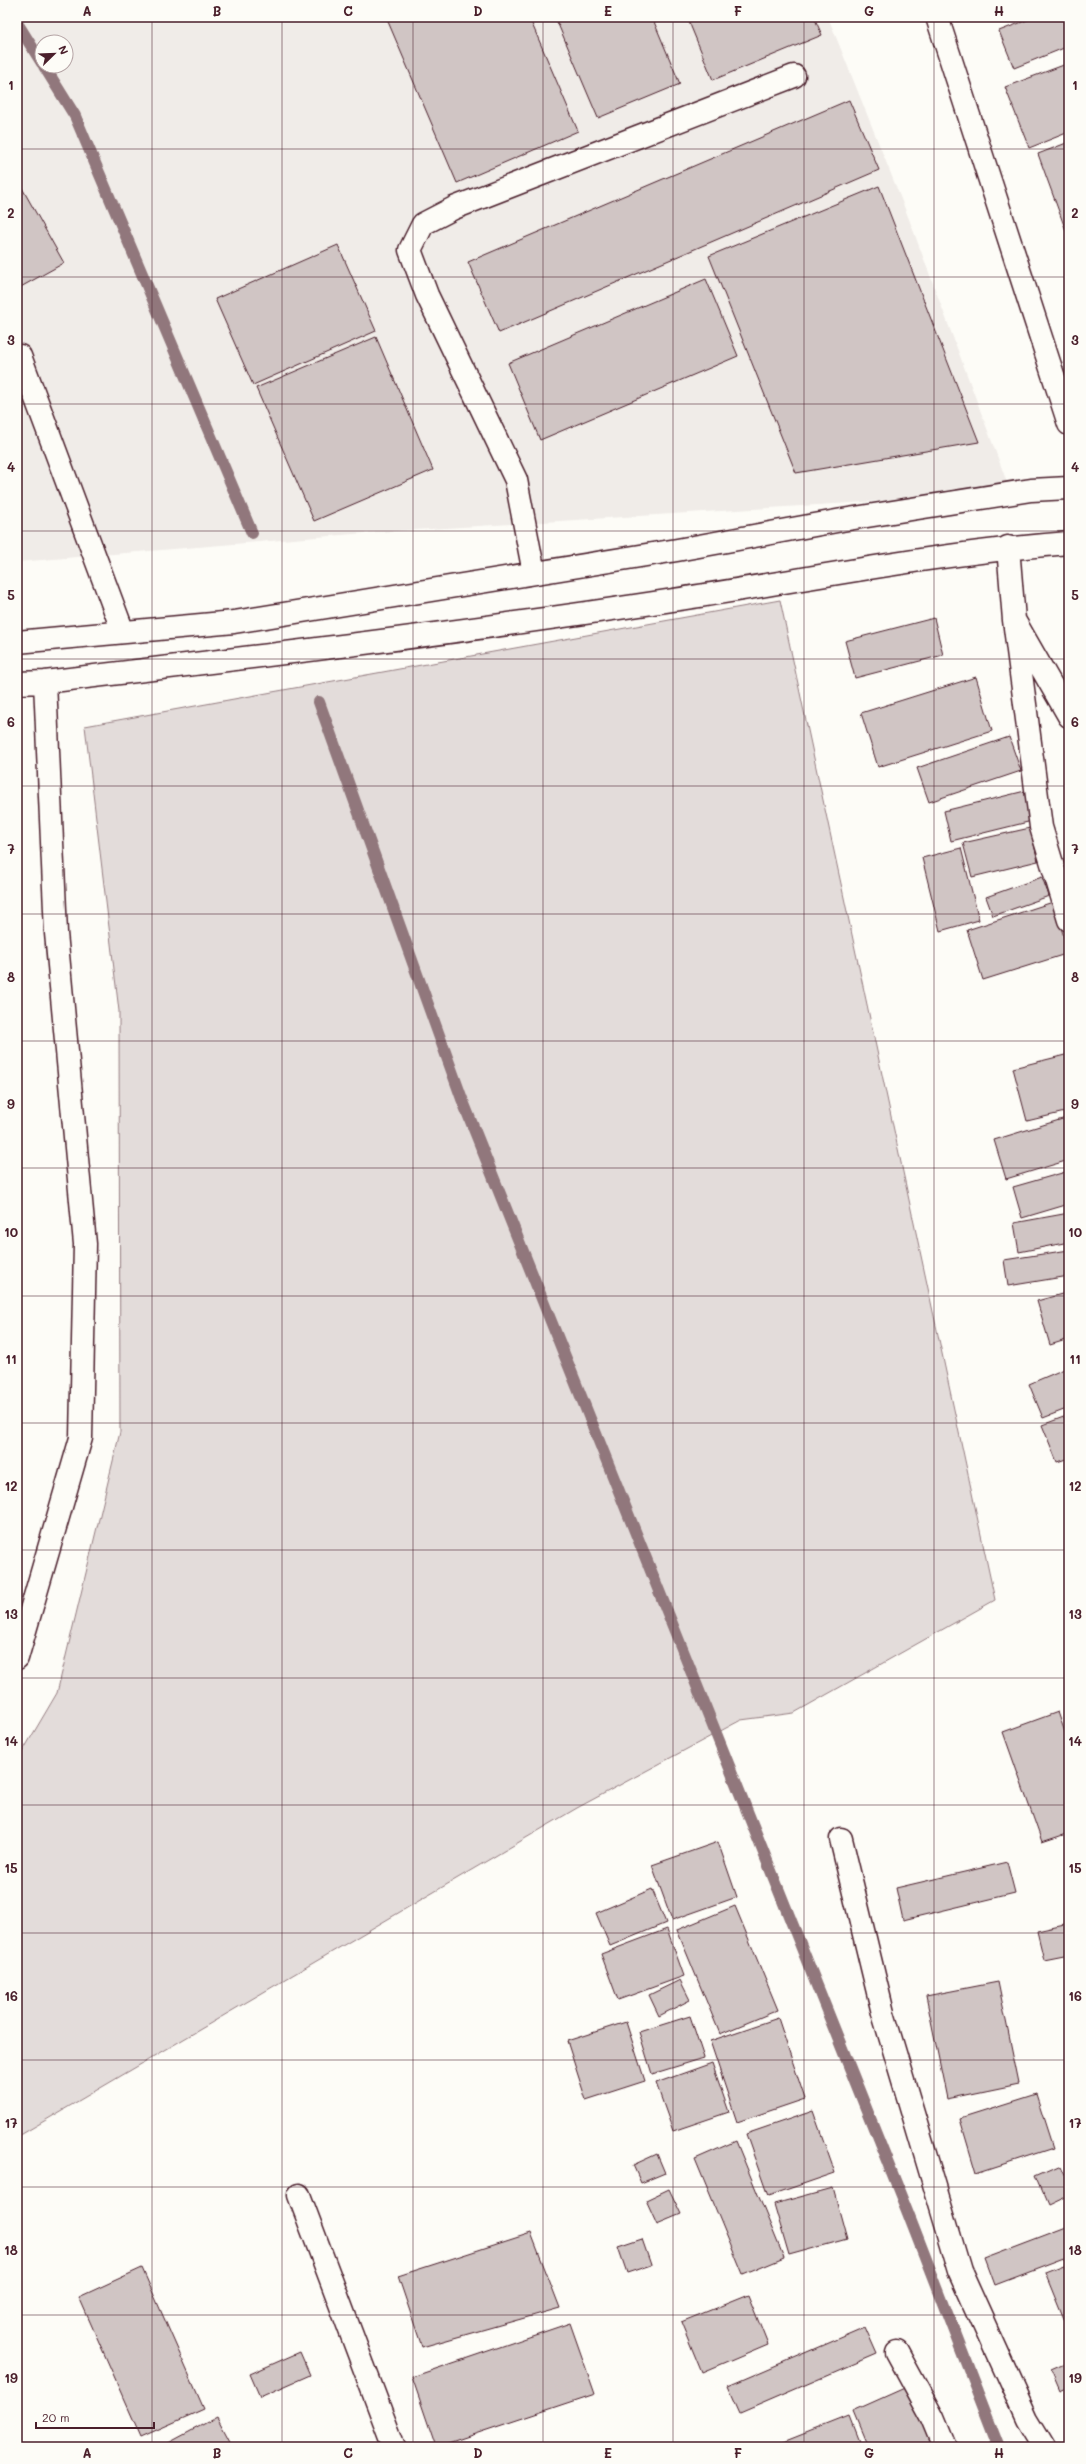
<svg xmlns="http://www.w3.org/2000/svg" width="1086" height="2464" viewBox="0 0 1086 2464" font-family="Mali,sans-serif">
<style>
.built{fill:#f0ece8;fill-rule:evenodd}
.green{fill:#e3dcda;stroke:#967e82}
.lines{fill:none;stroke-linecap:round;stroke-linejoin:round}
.stream{stroke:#91777b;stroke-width:12}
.building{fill:#d0c5c4;stroke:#4a1f2b}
.minor-casing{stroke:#4a1f2b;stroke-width:25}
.minor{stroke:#fdfcf7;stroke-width:22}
.grid{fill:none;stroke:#4a1f2b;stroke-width:1;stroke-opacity:0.55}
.neatline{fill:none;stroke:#4a1f2b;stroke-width:1.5}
.grid-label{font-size:13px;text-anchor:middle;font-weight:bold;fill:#4a1f2b}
</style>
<rect width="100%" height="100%" fill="#fdfcf7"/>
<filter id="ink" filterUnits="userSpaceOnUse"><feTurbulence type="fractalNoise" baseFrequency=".025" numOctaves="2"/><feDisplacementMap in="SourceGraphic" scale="8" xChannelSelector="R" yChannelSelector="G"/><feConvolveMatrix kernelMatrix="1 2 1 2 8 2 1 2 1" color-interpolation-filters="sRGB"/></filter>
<g filter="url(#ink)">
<path class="built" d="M17 17H828L909 219 1011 493 365 533 17 562ZM42 42H66V66H42Z"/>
<path class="green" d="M780 600 995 1600 794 1713 741 1720 577 1808 17 2137V1761L57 1693 120 1432 119 1011 85 726Z"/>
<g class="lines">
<path class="stream" d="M17 23 42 63
M44 66 75 116 252 533
M319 702 462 1099 908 2213 999 2447"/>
</g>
<path class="building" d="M386 17H529L578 131 457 183Z
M555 17H652L680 84 598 118Z
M687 17H814L822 35 713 80Z
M1035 17H1069V46L1014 68 999 31Z
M1069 63V132L1029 148 1005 87Z
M849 100 879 170 499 333 468 262Z
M1069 142V239L1038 154Z
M17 179 64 263 17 289Z
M879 186 979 442 796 473 709 256Z
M338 245 376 331 253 385 215 299Z
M706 279 738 356 540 440 508 363Z
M376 337 433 470 314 521 256 388Z
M934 618 943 655 855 678 845 641Z
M976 677 992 731 878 767 861 713Z
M1009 737 1021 771 929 802 917 768Z
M1025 791 1032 821 951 841 944 811Z
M1030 828 1038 861 972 877 963 843Z
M961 848 979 920 940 931 922 858Z
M1042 877 1049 896 993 916 986 897Z
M1053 902 1069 953 983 980 967 930Z
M1069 1054V1111L1027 1121 1013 1068Z
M1069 1117V1160L1006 1179 994 1140Z
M1069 1171V1204L1022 1218 1013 1187Z
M1069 1213V1242L1019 1252 1014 1223Z
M1069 1250V1276L1008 1286 1004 1260Z
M1069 1292V1339L1050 1345 1037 1301Z
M1069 1367V1408L1043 1418 1029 1384Z
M1069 1415V1458L1057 1462 1042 1425Z
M1058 1712 1069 1744V1833L1042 1842 1003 1732Z
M718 1842 737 1897 672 1920 652 1865Z
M1007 1862 1015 1893 903 1920 896 1888Z
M652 1889 666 1923 610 1946 596 1913Z
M735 1906 778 2010 720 2034 677 1930Z
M1069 1924V1955L1044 1960 1037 1931Z
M667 1929 684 1976 618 2000 601 1954Z
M680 1980 690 2000 659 2016 649 1995Z
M998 1982 1019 2084 947 2099 926 1996Z
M690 2016 704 2058 652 2074 639 2032Z
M778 2018 805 2099 737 2122 710 2041Z
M626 2022 645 2081 586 2100 567 2041Z
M712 2063 729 2112 673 2131 656 2083Z
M1036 2095 1053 2148 976 2173 960 2119Z
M813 2111 835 2173 768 2196 746 2134Z
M736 2141 784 2258 743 2275 695 2159Z
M657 2154 665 2173 641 2183 633 2165Z
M1061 2166 1069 2183V2195L1048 2205 1036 2177Z
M833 2188 847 2239 789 2255 774 2204Z
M669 2189 681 2214 657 2224 646 2200Z
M1069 2226V2257L995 2285 985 2258Z
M531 2233 560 2308 422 2347 398 2276Z
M642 2239 651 2265 627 2273 618 2247Z
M1069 2264V2327H1068L1046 2273Z
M142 2268 204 2409 141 2437 79 2297Z
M748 2295 768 2345 702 2373 681 2322Z
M570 2323 595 2394 436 2447 412 2377Z
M865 2327 877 2354 740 2413 728 2386Z
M300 2352 310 2375 260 2397 250 2374Z
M1069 2363V2388L1060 2392 1051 2371Z
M909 2386 933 2443 925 2447H868L853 2411Z
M849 2416 861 2447H779L778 2444Z
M217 2417 233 2447H161Z"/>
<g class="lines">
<g class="minor-casing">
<path id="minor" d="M937 17 1069 424
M20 356 123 632
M1008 547 1014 620 1069 716
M534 573 516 480 427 295 410 250 423 224 454 208 794 76
M1014 620 1041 827 1069 920
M17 642 234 622 677 550 842 520 1031 490 1069 488
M17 683 45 682C255 657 465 632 673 600 805 580 936 553 1069 543
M17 1658 81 1438 85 1244 56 933 45 682
M841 1839 883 2013 960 2271 1027 2419 1044 2447
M299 2195 394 2447
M897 2352 933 2418 945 2447"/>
</g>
<use href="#minor" class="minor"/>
</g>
</g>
<path class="grid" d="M152 17V2447M282 17V2447M413 17V2447M543 17V2447M673 17V2447M804 17V2447M934 17V2447M17 149H1069M17 277H1069M17 404H1069M17 531H1069M17 659H1069M17 786H1069M17 914H1069M17 1041H1069M17 1168H1069M17 1296H1069M17 1423H1069M17 1550H1069M17 1678H1069M17 1805H1069M17 1933H1069M17 2060H1069M17 2187H1069M17 2315H1069"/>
<rect width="1086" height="2464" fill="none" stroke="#fdfcf7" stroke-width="44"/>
<g transform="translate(54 54) rotate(67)"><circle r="19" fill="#fdfcf7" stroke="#b5a4a5"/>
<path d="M0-3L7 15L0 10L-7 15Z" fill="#4a1f2b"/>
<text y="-6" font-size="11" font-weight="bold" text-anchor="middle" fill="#4a1f2b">N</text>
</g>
<path d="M36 2422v6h118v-6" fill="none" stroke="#4a1f2b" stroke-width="2"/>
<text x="42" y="2422" font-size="12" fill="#4a1f2b" stroke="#fdfcf7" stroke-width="3" paint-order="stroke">20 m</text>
<rect x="22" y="22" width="1042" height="2420" class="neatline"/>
<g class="grid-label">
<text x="87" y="16">A</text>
<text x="217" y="16">B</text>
<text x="348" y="16">C</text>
<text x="478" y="16">D</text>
<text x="608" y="16">E</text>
<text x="738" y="16">F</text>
<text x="869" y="16">G</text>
<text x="999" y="16">H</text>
<text x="11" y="90">1</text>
<text x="1075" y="90">1</text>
<text x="11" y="218">2</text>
<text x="1075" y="218">2</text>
<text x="11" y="345">3</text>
<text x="1075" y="345">3</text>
<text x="11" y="472">4</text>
<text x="1075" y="472">4</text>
<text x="11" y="600">5</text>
<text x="1075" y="600">5</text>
<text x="11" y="727">6</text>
<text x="1075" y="727">6</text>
<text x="11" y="854">7</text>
<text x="1075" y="854">7</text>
<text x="11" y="982">8</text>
<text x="1075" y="982">8</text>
<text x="11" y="1109">9</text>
<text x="1075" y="1109">9</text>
<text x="11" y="1237">10</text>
<text x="1075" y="1237">10</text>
<text x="11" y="1364">11</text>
<text x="1075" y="1364">11</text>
<text x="11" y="1491">12</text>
<text x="1075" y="1491">12</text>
<text x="11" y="1619">13</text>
<text x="1075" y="1619">13</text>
<text x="11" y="1746">14</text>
<text x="1075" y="1746">14</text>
<text x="11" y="1873">15</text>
<text x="1075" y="1873">15</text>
<text x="11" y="2001">16</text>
<text x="1075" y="2001">16</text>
<text x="11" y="2128">17</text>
<text x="1075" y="2128">17</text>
<text x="11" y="2255">18</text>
<text x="1075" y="2255">18</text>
<text x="11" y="2383">19</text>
<text x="1075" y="2383">19</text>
<text x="87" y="2458">A</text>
<text x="217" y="2458">B</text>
<text x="348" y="2458">C</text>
<text x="478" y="2458">D</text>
<text x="608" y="2458">E</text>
<text x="738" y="2458">F</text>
<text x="869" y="2458">G</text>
<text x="999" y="2458">H</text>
</g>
</svg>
